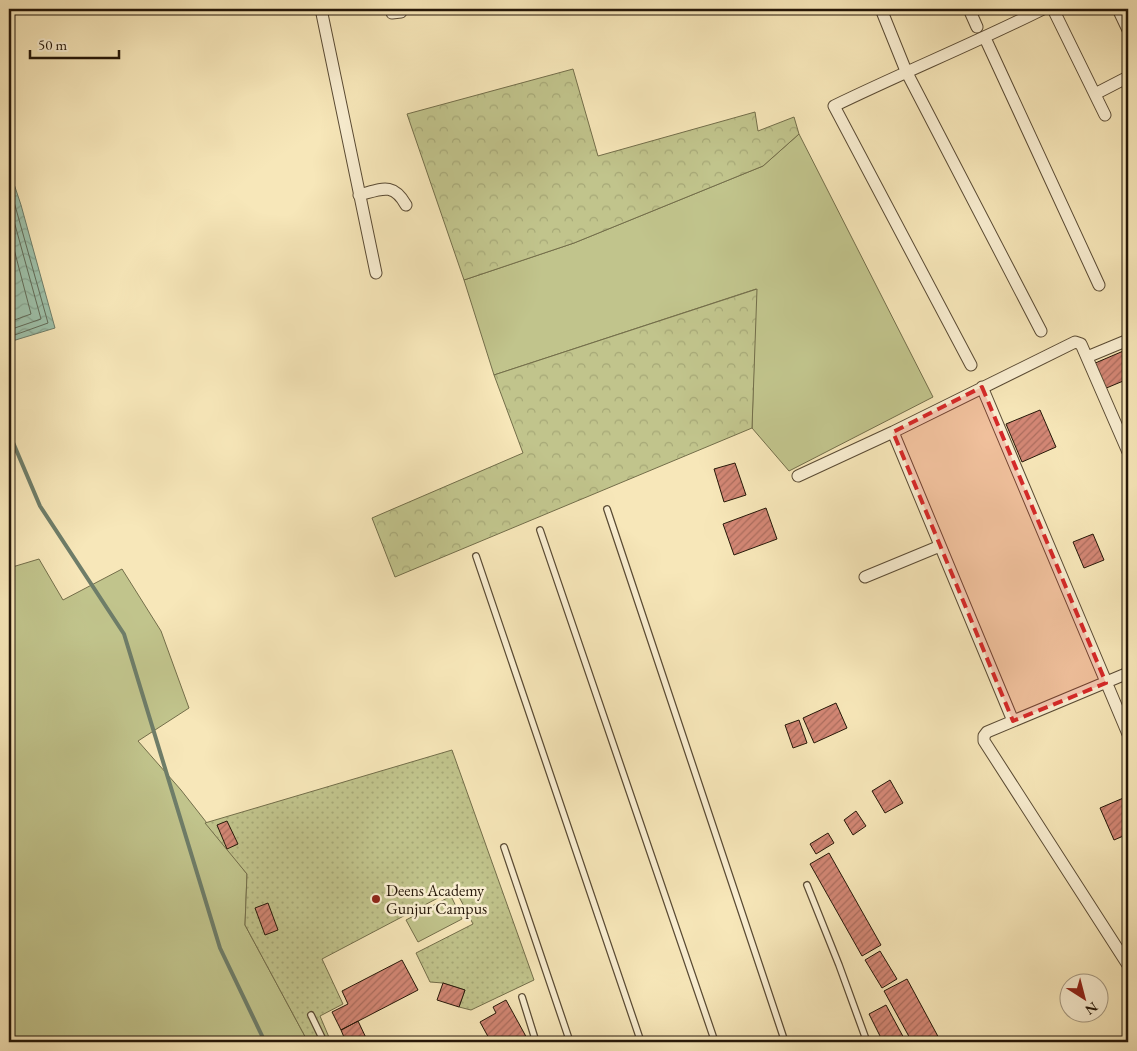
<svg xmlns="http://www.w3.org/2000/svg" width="1137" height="1051" font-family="'EB Garamond',serif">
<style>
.grass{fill:#c1c48c;stroke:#736e4a}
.forest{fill:url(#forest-crowns);stroke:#736e4a}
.park{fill:url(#park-dots);stroke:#736e4a}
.water{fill:url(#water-waves);stroke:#6e7d69}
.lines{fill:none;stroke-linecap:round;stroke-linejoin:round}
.shore{stroke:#626c59;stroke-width:1}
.stream{stroke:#6e7d69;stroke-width:4}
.building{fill:url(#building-hatch);stroke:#251708}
.service-casing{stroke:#5a4b34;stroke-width:8}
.minor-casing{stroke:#5a4b34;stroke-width:13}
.service{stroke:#faefd2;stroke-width:5.5}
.minor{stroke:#faefd2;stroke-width:11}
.marked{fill:#d62828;fill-opacity:0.2;stroke:#d62828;stroke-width:4;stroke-dasharray:10 6;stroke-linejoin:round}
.poi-dot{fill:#8f2418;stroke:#faefd2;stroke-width:2}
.labels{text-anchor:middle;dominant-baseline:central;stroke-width:5;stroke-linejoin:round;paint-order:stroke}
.poi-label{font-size:16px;fill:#251708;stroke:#faefd2;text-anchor:start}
</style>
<defs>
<pattern id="forest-crowns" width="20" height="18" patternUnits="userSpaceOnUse" patternTransform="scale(1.25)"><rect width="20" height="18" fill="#c1c48c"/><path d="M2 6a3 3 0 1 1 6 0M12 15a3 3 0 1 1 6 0" fill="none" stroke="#a6a877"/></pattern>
<pattern id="park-dots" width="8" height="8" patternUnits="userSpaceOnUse" patternTransform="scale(1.25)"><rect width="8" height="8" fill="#c1c48c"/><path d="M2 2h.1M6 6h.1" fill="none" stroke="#a6a877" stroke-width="1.8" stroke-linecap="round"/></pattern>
<pattern id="water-waves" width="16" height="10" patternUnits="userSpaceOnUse" patternTransform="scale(1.25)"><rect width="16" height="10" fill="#9ec1aa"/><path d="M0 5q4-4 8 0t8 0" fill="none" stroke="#88a591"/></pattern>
<pattern id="building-hatch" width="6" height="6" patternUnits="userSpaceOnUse" patternTransform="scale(1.25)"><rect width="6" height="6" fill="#d38775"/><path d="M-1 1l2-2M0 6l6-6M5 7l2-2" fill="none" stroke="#ab6d5e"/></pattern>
</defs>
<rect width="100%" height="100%" fill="#f7e7b9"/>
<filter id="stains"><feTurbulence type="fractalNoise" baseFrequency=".004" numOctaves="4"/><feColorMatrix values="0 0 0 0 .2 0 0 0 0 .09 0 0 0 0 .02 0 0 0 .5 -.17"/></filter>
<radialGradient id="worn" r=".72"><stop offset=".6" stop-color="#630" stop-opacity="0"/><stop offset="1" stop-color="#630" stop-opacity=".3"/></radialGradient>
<path class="grass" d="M799 134 933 397 789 471 752 428 756 289 494 375 464 280 574 243 763 166Z
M39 559 63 600 122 569 161 631 189 708 138 741 181 790 247 874 245 925 308 1042H9V568Z
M451 896 462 919 418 942 406 920Z"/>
<path class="forest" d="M573 69 598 156 755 112 758 131 794 117 799 134 763 166 574 243 464 280 407 114Z
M757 289 752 428 395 577 372 518 523 453 494 375Z"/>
<path class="park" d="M452 750 534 980 471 1010 459 1007 465 990 443 983 430 982 416 953 473 924 455 889 322 959 343 1004 320 1016 331 1042H308L245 925 247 874 205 823Z"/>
<path class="water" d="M9 169 21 205 55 328 9 342Z"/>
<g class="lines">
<path class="shore" d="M9 184 48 323 9 337
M9 203 41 319 9 330
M9 230 31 314 9 322"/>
<path class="stream" d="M9 433 40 506 124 634 220 948 265 1042"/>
</g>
<path class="building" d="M1128 349V379L1104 389 1093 364Z
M1040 410 1056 447 1022 462 1006 424Z
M735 463 746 495 724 502 714 469Z
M766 508 777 539 734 555 723 524Z
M1093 534 1104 560 1084 568 1073 542Z
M836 703 847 728 814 743 803 718Z
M799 720 807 743 793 748 785 725Z
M890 780 903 803 885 813 872 791Z
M1128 796V834L1114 840 1100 808Z
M856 811 866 826 853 835 844 820Z
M227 821 238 844 227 849 217 825Z
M828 833 834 843 816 854 810 844Z
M829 853 881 945 862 956 810 864Z
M268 903 278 930 265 935 255 908Z
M880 951 897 979 882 988 865 960Z
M402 960 418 990 341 1030 332 1012 348 1004 342 991Z
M907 979 941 1042H912L884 991Z
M443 983 465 990 459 1007 437 1000Z
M506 1000 529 1042H491L480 1022 496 1013 493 1007Z
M886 1005 906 1042H883L869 1014Z
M358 1021 368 1042H346L341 1030Z"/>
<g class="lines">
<g class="service-casing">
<path id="service" d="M607 509 785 1042
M540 530 715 1042
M476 556 641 1042
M504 847 570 1042
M807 885 839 965 867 1042
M522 997 536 1042
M311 1015 324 1042"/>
</g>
<g class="minor-casing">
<path id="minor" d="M321 9 376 273
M391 9 392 13 401 12
M881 9 906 71 1041 331
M969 9 977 27
M1053 9 1105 115
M1118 9 1128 30
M985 38 1099 285
M1095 94 1128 77
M359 195C382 189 393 182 406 205
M1087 357 1128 340
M971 365 834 106C904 72 975 43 1043 9
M982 387 1128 734
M893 432 1013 721
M798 476 893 432 1075 342 1081 344 1128 452
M865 577 940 546
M1128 673 987 732 984 736V741L1128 965"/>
</g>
<use href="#service" class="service"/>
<use href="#minor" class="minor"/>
</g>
<path class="marked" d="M982 387 1106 683 1013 721 893 432Z"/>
<circle class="poi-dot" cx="376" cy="899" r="5"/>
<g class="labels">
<g class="poi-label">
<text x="386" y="890">Deens Academy<tspan x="386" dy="18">Gunjur Campus</tspan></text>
</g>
</g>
<rect width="1137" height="1051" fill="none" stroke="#f7e7b9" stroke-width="30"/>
<rect x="10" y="10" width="1117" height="1031" fill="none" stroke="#251708" stroke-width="2.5"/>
<rect x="15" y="15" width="1107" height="1021" fill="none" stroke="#251708"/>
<g transform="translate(1084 998) rotate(144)"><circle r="24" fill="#faefd2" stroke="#a59981"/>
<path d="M0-4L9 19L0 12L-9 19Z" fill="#8f2418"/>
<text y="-8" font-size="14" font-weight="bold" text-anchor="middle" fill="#251708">N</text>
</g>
<path d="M30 50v8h89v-8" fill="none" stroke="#251708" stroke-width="2.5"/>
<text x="38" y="50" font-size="15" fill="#251708" stroke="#faefd2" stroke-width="4" paint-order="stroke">50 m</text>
<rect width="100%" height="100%" filter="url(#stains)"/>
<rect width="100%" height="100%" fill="url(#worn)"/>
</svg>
